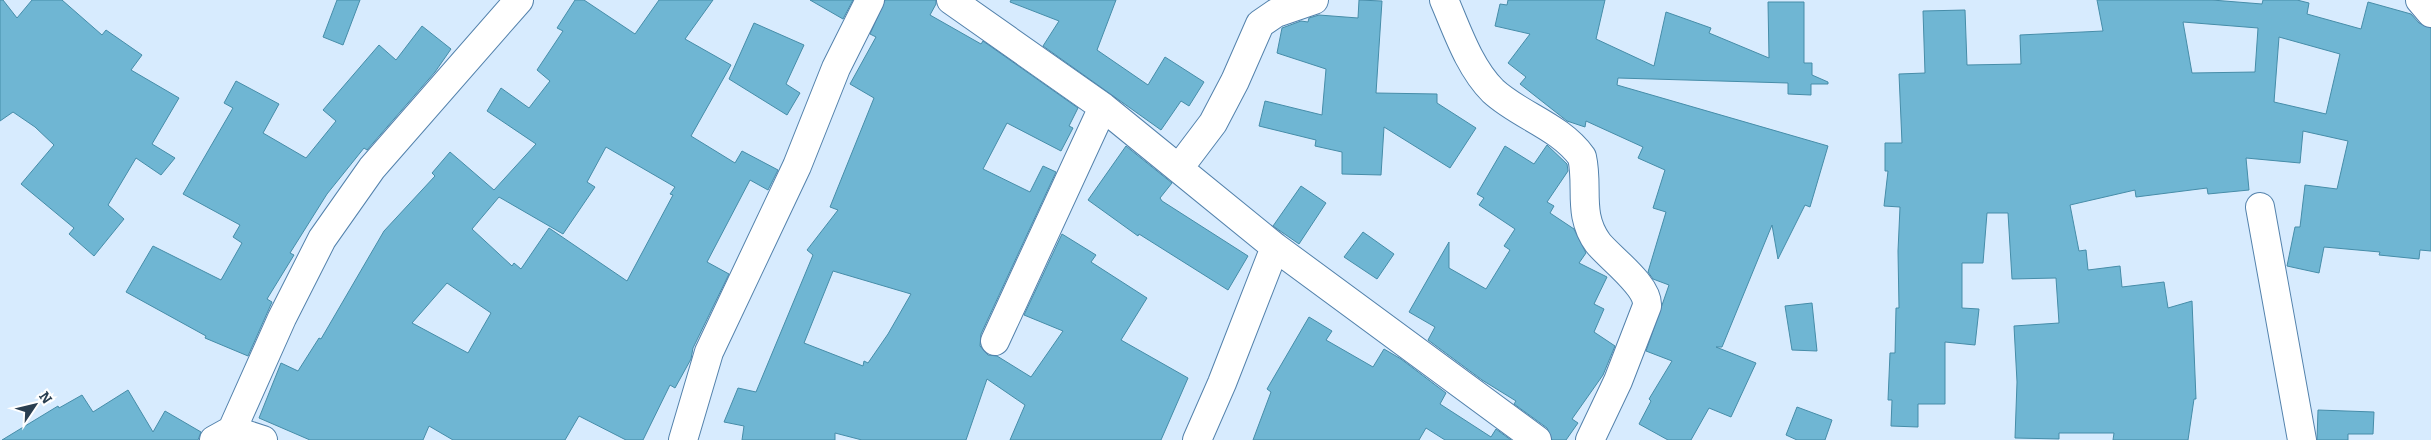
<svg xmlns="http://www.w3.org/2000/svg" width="2431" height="440" font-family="Bitter,serif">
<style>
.building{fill:#6fb6d3;stroke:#468da9;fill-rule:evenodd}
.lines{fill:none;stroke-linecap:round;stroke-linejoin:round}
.minor-casing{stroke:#5382ac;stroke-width:30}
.minor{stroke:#fff;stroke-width:28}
</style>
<rect width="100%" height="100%" fill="#d7ebfe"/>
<path class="building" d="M0 0H3L17 18 32 0H62L102 35 106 30 142 55 131 70 179 98 152 144 175 158 161 175 136 158 108 205 124 219 94 256 69 234 74 228 21 184 54 145 35 127 13 112 0 121Z
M337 0H360L343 45 323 37Z
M575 0H584L635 34 659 0H713L685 39 731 65 691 136 735 163 742 151 778 170 768 190 750 180 707 262 729 274 693 348 691 359 675 388 670 385 643 440H626L579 416 565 440H453L429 426 423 440H310L259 418 281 363 298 371 319 338 321 339 384 231 435 176 432 173 450 152 494 190 536 144 487 111 501 88 529 108 550 81 537 70 563 31 557 28ZM606 147 675 187 670 194 673 195 627 281 549 228 521 269 514 263 512 266 472 229 499 197 563 234 595 187 587 182ZM447 283 491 313 468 353 412 323Z
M810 0H853L843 19Z
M885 0H936V4L930 15 981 44 983 41 1078 108 1069 126 1073 128 1061 151 1007 123 983 169 1030 192 1043 166 1056 172 981 334 980 346 988 355 997 356 1031 377 1063 331 1024 315 1062 234 1096 255 1091 262 1147 298 1121 340 1188 378 1161 440H1010L1025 405 987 379 966 440H862L835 433V440H742L744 426 724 422 738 388 756 392 813 255 807 250 838 210 830 207 874 98 850 84 876 37 870 34ZM833 271 911 294 888 334 868 363 864 361 863 366 804 343Z
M1011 0H1116L1097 50 1148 85 1165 57 1204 82 1189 106 1181 101 1161 130 1043 46 1059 21 1010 2Z
M1359 0 1382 1 1376 93 1437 94V103L1476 128 1450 168 1384 127 1381 175 1342 174V152L1315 146 1316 140 1259 126 1265 101 1322 115 1326 69 1277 53 1282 28 1301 21 1308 22 1309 18 1319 15 1358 18Z
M1508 0H1605L1596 39 1654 66 1666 12 1711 28 1709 33 1769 58 1768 2H1804V63H1812V75L1828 82V84H1811V95L1788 94V83L1618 78 1617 85 1828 146 1810 207 1805 205 1778 259 1772 225 1722 347H1716L1756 363 1731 417 1709 408 1691 440H1668L1639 424 1651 401 1649 399 1672 361 1646 351 1669 285 1653 279 1648 272 1666 212 1653 208 1665 170 1638 158 1643 147 1586 121 1585 127 1567 121 1520 84 1526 77 1508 63 1530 34 1495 26 1500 4 1507 5Z
M2097 0H2212L2262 4 2263 0H2297L2309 3 2307 14 2361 29 2368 2 2411 14 2419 23 2431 28V251L2420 250 2419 259 2379 255 2380 252 2324 247 2319 273 2287 266 2295 227H2300L2305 185 2337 189 2348 141 2303 131 2300 163 2246 158 2249 190 2208 194 2207 188 2136 197 2135 190 2070 205 2079 251 2086 250 2088 270 2120 266 2122 287 2164 282 2168 308 2192 301 2196 399H2194L2188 440H2113L2114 433H2059V439L2015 438 2017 382 2014 326 2059 323 2056 278 2012 279 2008 213H1987L1983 263H1962V308L1979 309 1975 345 1945 342V404H1918V427L1891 426 1892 400H1888L1890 353H1895L1896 308H1899L1898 251 1900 207 1884 206 1888 171H1885V143H1902L1899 74 1925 73 1923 11 1965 10 1967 65 2021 64 2020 35 2103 31ZM2183 22 2258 28 2255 72 2192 73ZM2279 37 2340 54 2326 114 2274 102Z
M754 23 804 45 786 84 800 93 787 115 729 79Z
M422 26 451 49 435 72 367 150 364 148 327 194 290 253 294 255 267 299 272 302 248 356 205 338 206 336 126 292 153 246 221 280 242 243 233 237 240 225 183 194 233 108 224 103 236 81 279 104 263 133 306 158 336 121 323 110 379 45 396 60Z
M1547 145 1567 164 1568 171 1547 202 1554 206 1550 213 1574 229 1586 253 1579 263 1607 277 1594 304 1604 309 1594 332 1615 346 1603 375 1572 419 1578 423 1566 440H1552L1547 428 1514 404 1516 401 1482 380 1428 340 1435 327 1409 312 1449 242V268L1486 289 1510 250 1504 246 1515 229 1479 205 1484 198 1477 194 1505 146 1534 164Z
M1126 146 1172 183 1160 198 1162 201 1248 256 1228 290 1139 234 1138 236 1088 200Z
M1301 186 1326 203 1299 244 1273 226Z
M1363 232 1394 254 1377 279 1344 257Z
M1812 303 1817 351 1792 350 1785 306Z
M1309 317 1332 331 1326 340 1373 367 1384 349 1401 359 1446 393 1440 404 1491 437 1496 429 1511 440H1445L1426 428 1419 440H1253L1271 392 1267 389Z
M128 390 153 432 165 411 201 432 198 440H2L58 406 59 408 82 395 93 412Z
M1797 407 1832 420 1825 440H1797L1786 435Z
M2318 410 2374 412 2373 434H2348V440H2317Z"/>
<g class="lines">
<g class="minor-casing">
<path id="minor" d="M951 0 1103 107 1275 247 1537 440
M1444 0C1457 30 1469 67 1493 91 1520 116 1560 126 1582 157 1589 188 1577 214 1598 243 1610 258 1649 286 1647 306L1618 381 1590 440
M2420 0 2431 13
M1179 168 1213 123 1235 81 1260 24 1276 13 1314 0
M2260 207 2302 440
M995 341 1103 107
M232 430 282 318 322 239 372 168 519 0
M214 440 232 430 263 440
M683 440 709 352 797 166 836 68 870 0
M1197 440 1222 383 1275 247"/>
</g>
<use href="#minor" class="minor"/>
</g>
<g transform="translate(35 405) rotate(55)" stroke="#ffffff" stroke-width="4" paint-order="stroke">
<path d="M0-4L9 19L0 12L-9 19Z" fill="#293e50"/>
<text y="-8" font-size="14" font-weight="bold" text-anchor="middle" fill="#293e50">N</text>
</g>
</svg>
